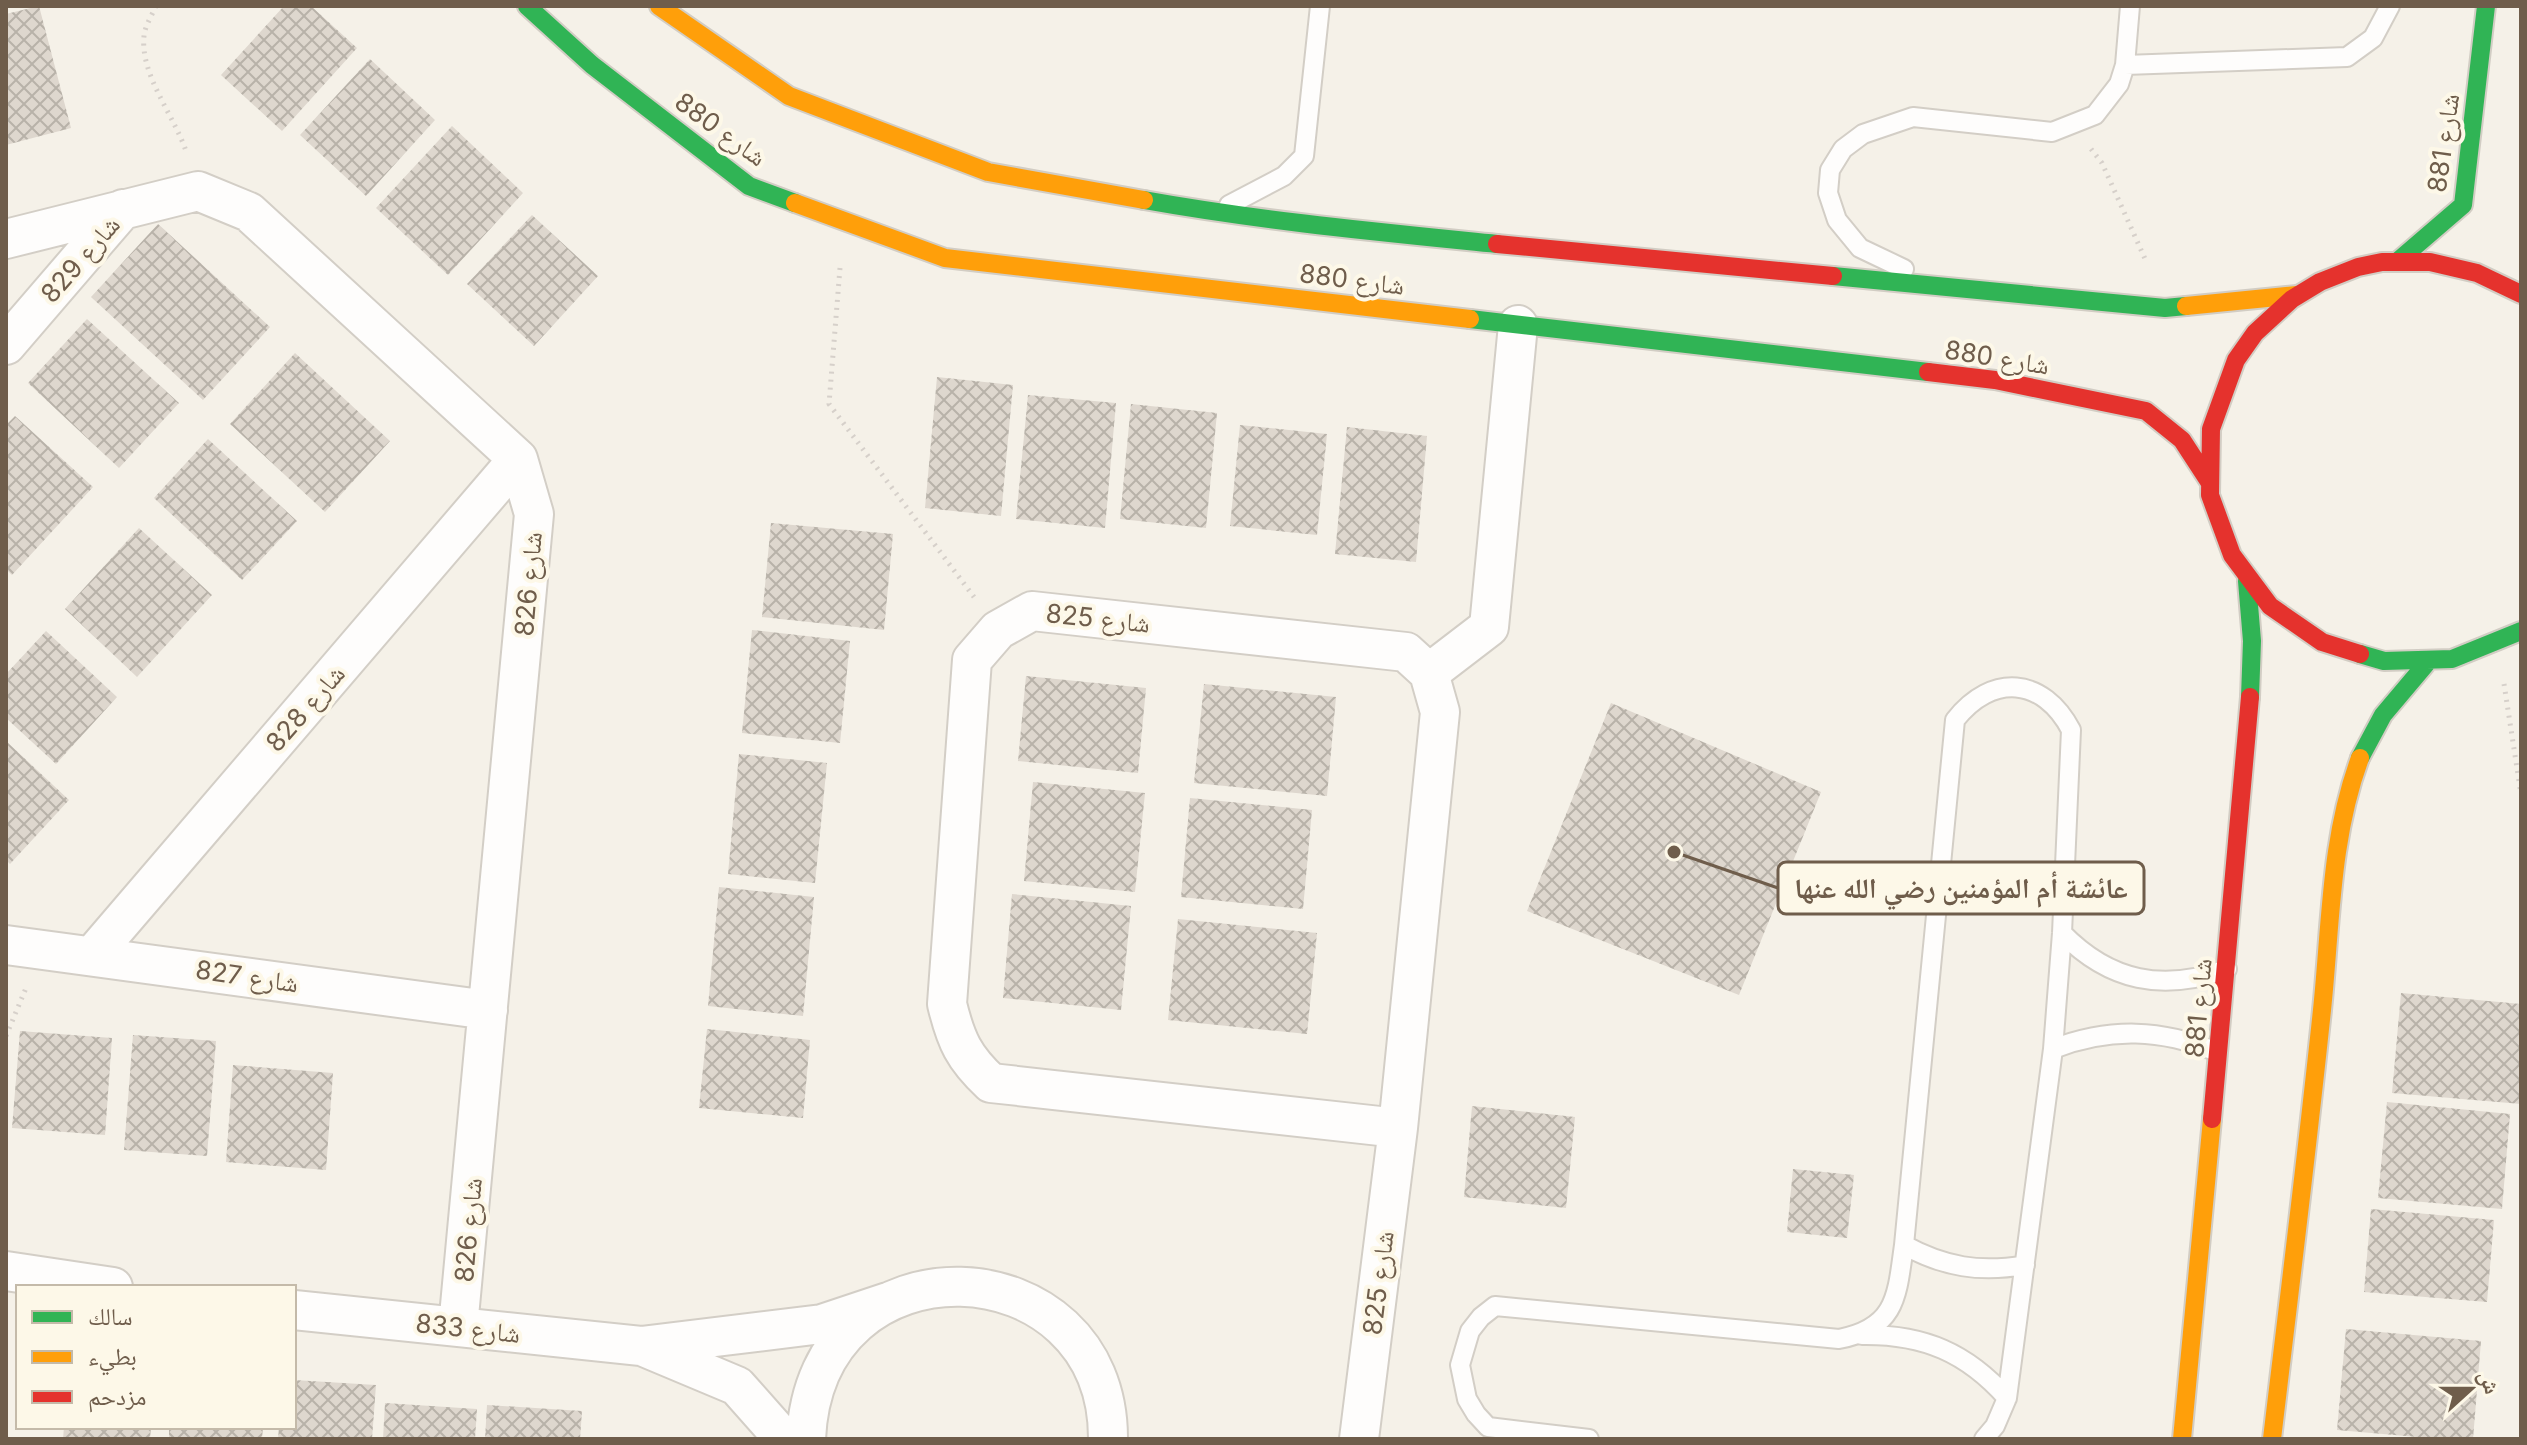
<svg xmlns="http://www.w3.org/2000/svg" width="2527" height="1445" font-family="Inter,'Noto Naskh Arabic',sans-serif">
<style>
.building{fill:url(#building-cross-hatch)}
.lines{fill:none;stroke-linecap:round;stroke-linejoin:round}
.lane-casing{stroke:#d3cec6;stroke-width:22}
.street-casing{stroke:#d3cec6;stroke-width:42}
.fast-casing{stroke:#d2cdc4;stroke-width:22}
.slow-casing{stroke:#d2cdc4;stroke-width:22}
.jam-casing{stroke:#d2cdc4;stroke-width:22}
.path{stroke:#d6d0ca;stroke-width:5;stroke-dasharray:2 6;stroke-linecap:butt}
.lane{stroke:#fefdfc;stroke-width:18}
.street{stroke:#fefdfc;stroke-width:38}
.fast{stroke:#30b455;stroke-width:18}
.slow{stroke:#ff9f0a;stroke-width:18}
.jam{stroke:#e5322d;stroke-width:18}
.labels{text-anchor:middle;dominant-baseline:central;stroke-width:8;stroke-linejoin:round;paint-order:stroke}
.street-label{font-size:26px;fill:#6f5d4b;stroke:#fdf8e8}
.leader{fill:none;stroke:#6f5d4b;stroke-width:3}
.callout-dot{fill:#6f5d4b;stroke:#fdf8e8;stroke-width:3}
.callout{fill:#fdf8e8;stroke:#6f5d4b;stroke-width:3}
.callout-label{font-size:28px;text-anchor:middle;font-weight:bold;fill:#6f5d4b}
</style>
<defs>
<pattern id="building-cross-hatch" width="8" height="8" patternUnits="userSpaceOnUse" patternTransform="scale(2)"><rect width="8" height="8" fill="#ded7ce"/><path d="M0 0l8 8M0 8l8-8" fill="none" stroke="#b8b2a9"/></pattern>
</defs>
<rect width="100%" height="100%" fill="#f5f1e8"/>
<path class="building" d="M39 6 71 128 6 145V14Z
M284 6H311L357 48 282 131 221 75Z
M370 59 435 120 366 196 300 135Z
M452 126 523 193 448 275 376 208Z
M532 215 598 276 534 346 467 284Z
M158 224 270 327 203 400 91 297Z
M87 319 179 403 119 468 28 383Z
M295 353 390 441 325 512 230 424Z
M937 377 1013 385 1001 516 925 508Z
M1028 395 1116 403 1105 528 1016 519Z
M1131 404 1217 413 1206 528 1120 519Z
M15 416 93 487 12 575 6 569V425Z
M1240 425 1327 434 1317 535 1230 526Z
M1347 427 1427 436 1416 562 1335 554Z
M208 439 297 521 242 580 154 498Z
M771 523 893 534 884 630 762 617Z
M139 528 212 595 137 677 65 609Z
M752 630 850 641 840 743 742 733Z
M46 631 117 697 56 764 6 718V674Z
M1026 676 1146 688 1138 773 1018 761Z
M1204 684 1336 697 1327 796 1194 783Z
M1611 703 1821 792 1739 995 1527 911Z
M6 741 69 800 10 864 6 860Z
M739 754 827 763 815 883 728 874Z
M1033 782 1145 793 1135 892 1024 881Z
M1190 798 1312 810 1303 909 1181 897Z
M719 887 814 897 803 1016 708 1006Z
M1012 894 1131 906 1121 1010 1003 998Z
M1178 919 1317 933 1307 1034 1168 1020Z
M2401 993 2521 1004V1104L2392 1093Z
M707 1029 810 1040 803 1118 699 1108Z
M20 1031 112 1038 105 1135 12 1128Z
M133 1035 216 1041 207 1156 124 1150Z
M233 1065 333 1073 326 1170 226 1162Z
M2387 1102 2510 1114 2502 1209 2378 1198Z
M1472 1106 1575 1117 1566 1208 1464 1197Z
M1793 1169 1854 1175 1847 1238 1787 1232Z
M2371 1209 2494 1220 2487 1302 2364 1292Z
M2346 1329 2481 1341 2473 1439H2440L2337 1430Z
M294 1380 376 1385 372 1439H278L279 1427H294Z
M385 1403 477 1409 475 1439H383Z
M487 1405 582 1411 580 1439H485Z
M64 1427H151L150 1439H63Z
M169 1427H263L262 1439H169Z"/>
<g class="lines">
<g class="lane-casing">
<path id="lane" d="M2125 65 2347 57 2373 38 2390 6
M1229 205 1284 176 1304 156 1320 6
M1904 269 1860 248 1837 220 1828 193 1830 170 1843 149 1863 134 1913 117 2052 132 2095 115 2119 84 2125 65 2130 6
M2062 933C2110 982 2163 992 2227 969
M2053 1049C2110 1027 2162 1029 2217 1052
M1904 1245C1944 1267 1980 1273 2025 1265
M1862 1335C1924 1334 1967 1353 2007 1398
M1589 1439 1488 1427 1476 1414 1467 1399 1460 1365 1470 1331 1481 1317 1495 1306 1839 1339C1897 1328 1897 1295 1904 1245L1955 720C1992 673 2043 677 2071 730L2062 933 2053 1049 2007 1398 1995 1426 1984 1439"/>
</g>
<g class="street-casing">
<path id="street" d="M6 239 198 191 249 212 518 459 534 514 458 1327
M6 345 123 209
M1429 673 1489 627 1518 325
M6 945 488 1010
M92 956 518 459
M6 1271 113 1287
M294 1310 641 1346 822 1324 888 1302
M644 1347 737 1386 784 1439
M806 1439C815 1229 1109 1243 1108 1439
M1359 1439 1398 1128 1440 712 1429 673 1406 652 1032 611 998 630 972 660 947 1004C956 1041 964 1058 991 1083L1398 1128"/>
</g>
<g class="fast-casing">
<path id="fast" d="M527 6 592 65 749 186 795 203
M1144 200C1261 221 1379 232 1497 244
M2399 260 2463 205 2486 6
M1833 276 2165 308 2186 306
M1470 319 1928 372
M2247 581 2252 641 2250 697
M2360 654 2384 661 2452 659 2521 631
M2360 758 2383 715 2426 664"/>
</g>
<g class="slow-casing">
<path id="slow" d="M659 6 789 96 988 172 1144 200
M795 203 945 258 1470 319
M2186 306 2297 295
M2182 1439 2212 1119
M2272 1439C2289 1296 2307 1153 2322 1010 2331 924 2330 839 2360 758"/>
</g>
<g class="jam-casing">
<path id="jam" d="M1497 244 1833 276
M1928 372 1995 380 2146 411 2182 440 2210 483
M2360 654 2322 642 2270 606 2232 555 2210 495 2211 429 2236 360 2255 333 2292 299 2320 282 2358 267 2382 262H2430L2477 273 2521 294
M2212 1119 2250 697"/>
</g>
<path class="path" d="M156 6C152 15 145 26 144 36 140 76 175 116 187 154
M2091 149 2102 163 2146 261
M840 268 829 404 974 597
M2504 684 2521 794
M6 1036 26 988
M6 1438 7 1439"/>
<use href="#lane" class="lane"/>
<use href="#street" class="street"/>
<use href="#fast" class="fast"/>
<use href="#slow" class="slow"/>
<use href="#jam" class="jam"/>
</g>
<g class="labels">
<g class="street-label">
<text transform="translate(721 129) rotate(36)">شارع 880</text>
<text transform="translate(2443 143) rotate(-82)">شارع 881</text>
<text transform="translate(80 259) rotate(-49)">شارع 829</text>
<text transform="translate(1352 279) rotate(7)">شارع 880</text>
<text transform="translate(1997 357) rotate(9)">شارع 880</text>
<text transform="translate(528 584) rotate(-85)">شارع 826</text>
<text transform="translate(1098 618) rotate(6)">شارع 825</text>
<text transform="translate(305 708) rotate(-49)">شارع 828</text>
<text transform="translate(247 976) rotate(8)">شارع 827</text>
<text transform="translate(2198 1008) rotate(-85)">شارع 881</text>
<text transform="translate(468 1230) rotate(-85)">شارع 826</text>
<text transform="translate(1378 1283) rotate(-83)">شارع 825</text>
<text transform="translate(468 1328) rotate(6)">شارع 833</text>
</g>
</g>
<path class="leader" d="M1674 852L1778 888"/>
<circle class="callout-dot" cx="1674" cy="852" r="8"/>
<rect class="callout" x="1778" y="862" width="366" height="52" rx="8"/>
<g class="callout-label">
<text x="1961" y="898">عائشة أم المؤمنين رضي الله عنها</text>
</g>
<rect width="2527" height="1445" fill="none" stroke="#6f5d4b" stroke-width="16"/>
<rect x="16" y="1285" width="280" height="144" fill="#fdf8e8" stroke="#c4baa9" stroke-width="2"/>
<rect x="32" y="1311" width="40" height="12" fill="#30b455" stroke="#c4baa9" stroke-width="2"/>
<text x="88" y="1325" font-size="24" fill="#6f5d4b">سالك</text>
<rect x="32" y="1351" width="40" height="12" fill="#ff9f0a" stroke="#c4baa9" stroke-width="2"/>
<text x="88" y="1365" font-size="24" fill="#6f5d4b">بطيء</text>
<rect x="32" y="1391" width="40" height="12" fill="#e5322d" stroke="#c4baa9" stroke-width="2"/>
<text x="88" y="1405" font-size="24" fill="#6f5d4b">مزدحم</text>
<g transform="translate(2471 1389) rotate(69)" stroke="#fdf8e8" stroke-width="6" paint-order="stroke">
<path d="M0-6L14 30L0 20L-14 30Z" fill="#6f5d4b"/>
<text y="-12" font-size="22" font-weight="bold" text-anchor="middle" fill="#6f5d4b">ش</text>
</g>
</svg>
